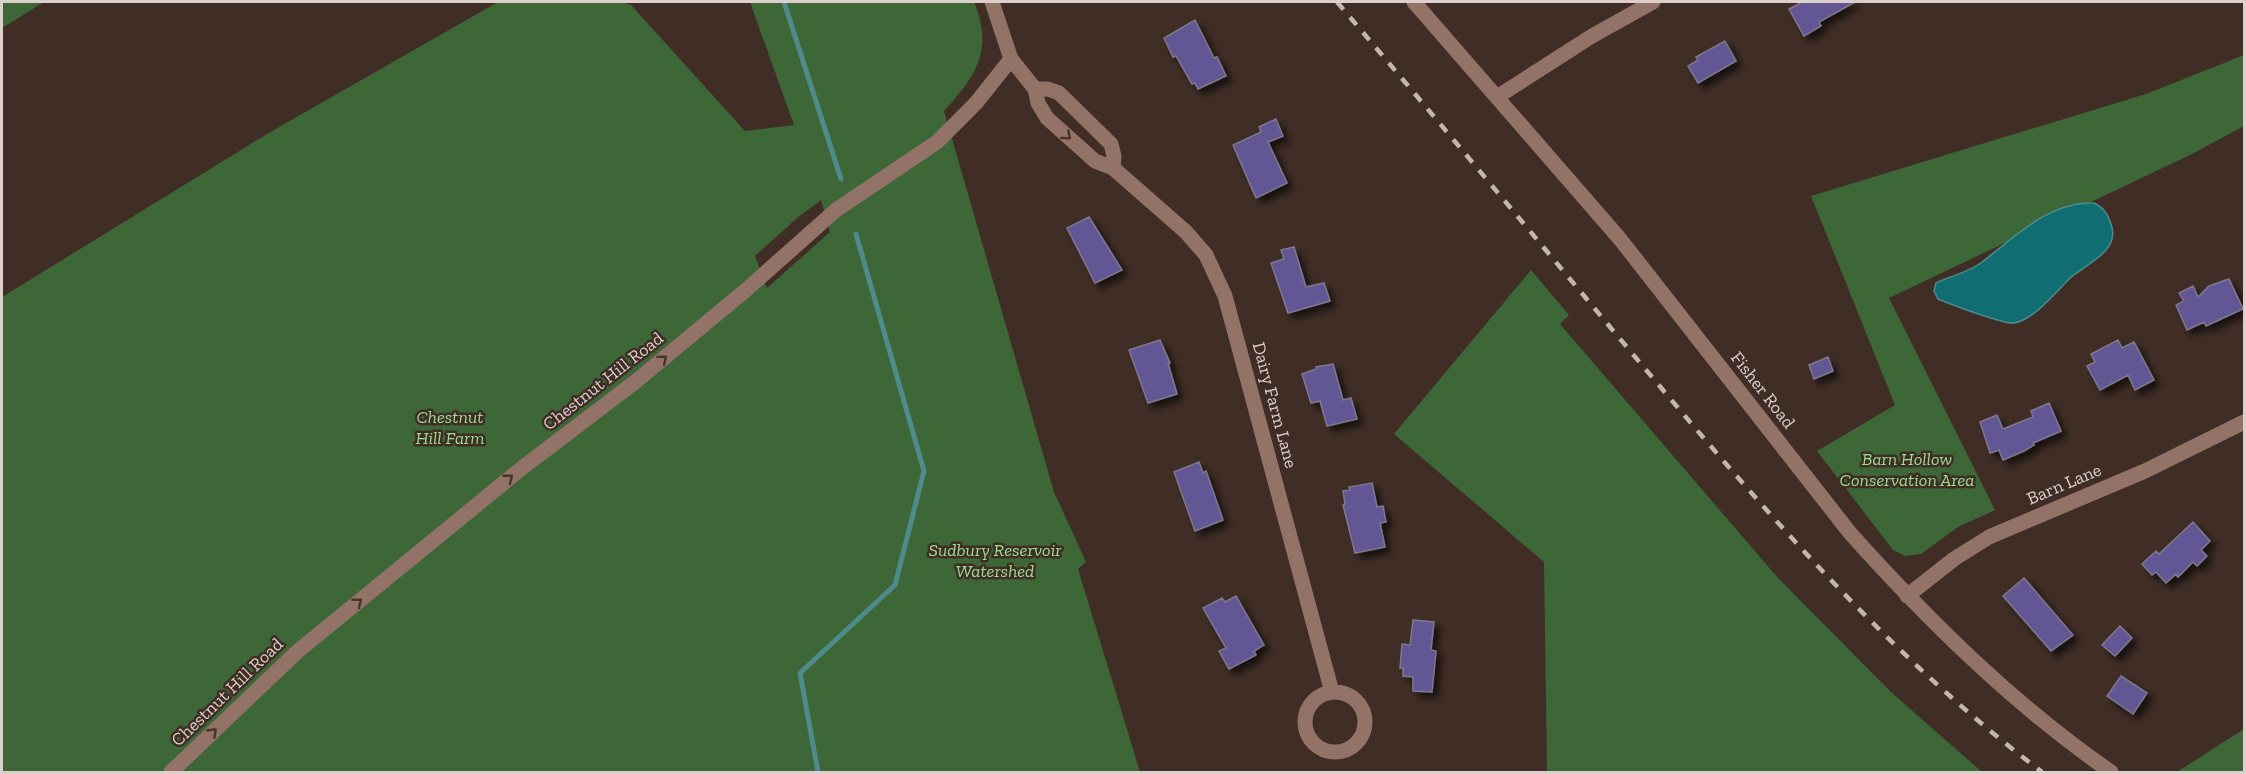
<svg xmlns="http://www.w3.org/2000/svg" width="2246" height="774" font-family="'Zilla Slab',serif">
<style>
.green{fill:#3e6737;fill-rule:evenodd}
.water{fill:#106e72;stroke:#4e8b8d;stroke-width:1.5}
.lines{fill:none;stroke-linecap:round;stroke-linejoin:round}
.stream{stroke:#4e8b8d;stroke-width:5}
.building{fill:#645695;stroke:#7c798d;stroke-width:1.5;filter:url(#shadow)}
.minor{stroke:#937367;stroke-width:15}
.rail{stroke:#c3b5b0;stroke-width:4.5;stroke-dasharray:10 10;stroke-linecap:butt}
.oneway{stroke:#47342c}
.labels{text-anchor:middle;dominant-baseline:central;stroke-width:5;stroke-linejoin:round;paint-order:stroke}
.street-label{font-size:18px;fill:#ddd0cc;stroke:#3f2d26}
.park-label{font-size:18px;font-style:italic;fill:#99df8e;stroke:#3f2d26}
</style>
<defs>
<filter id="shadow"><feDropShadow dx="5.5" dy="5.5" stdDeviation="3" flood-color="#0009"/></filter>
</defs>
<rect width="100%" height="100%" fill="#3f2d26"/>
<path class="green" d="M2 2H44L2 28Z
M498 2H622L631 5 745 131 794 125 750 2H974C994 50 976 76 944 111L1054 492 1086 562 1078 569 1140 772H2V297L272 131ZM821 200 830 232 767 288 755 256 797 218Z
M2244 55V126L2192 154 1889 298 1995 510 1958 527 1921 554 1905 556 1893 550 1817 451 1895 405 1811 196 2146 94Z
M1531 270 1569 315 1560 324 1778 578 1891 692 1982 772H1547L1544 562 1394 434Z
M2244 729V772H2177L2236 734Z"/>
<path class="water" d="M2094 203C2104 208 2107 213 2111 224 2121 251 2087 263 2070 278 2056 292 2033 321 2013 323 2003 324 1950 304 1938 299L1934 291 1936 283C1952 275 1968 273 1982 262 2015 237 2049 201 2094 203Z"/>
<g class="lines">
<path class="stream" d="M784 2 841 179
M818 772 800 673 895 585 924 471 856 234"/>
</g>
<path class="building" d="M1802 2H1855L1819 22 1821 26 1804 36 1789 9Z
M1195 20 1214 58 1217 57 1226 76 1198 89 1195 83 1192 84 1176 56 1173 57 1164 38Z
M1725 41 1736 61 1698 83 1688 66 1698 60 1696 57Z
M1276 119 1283 136 1268 142 1287 183 1256 198 1233 145 1261 132 1259 127Z
M1089 217 1122 270 1095 283 1067 228Z
M1294 247 1306 287 1324 283 1330 301 1288 313 1271 263 1284 259 1281 250Z
M2229 279 2243 309 2206 326 2204 322 2187 330 2176 305 2184 301 2179 293 2193 286 2198 297 2209 286Z
M1160 340 1170 363H1168L1177 394 1148 403 1129 350Z
M2118 340 2122 348 2134 342 2154 380 2135 390 2128 375 2100 390 2087 366 2095 362 2091 354Z
M1828 357 1833 371 1814 379 1809 365Z
M1333 364 1343 400 1351 398 1357 419 1327 426 1320 401 1311 403 1302 374 1316 369V367Z
M2049 403 2061 431 2033 443 2034 445 2024 451 2003 460 1999 450 1990 453 1980 422 1997 415 2003 429 2033 417 2031 411Z
M1199 462 1203 473 1206 471 1223 520 1195 531 1174 472Z
M1372 483 1377 507 1383 506 1386 522 1380 523 1385 547 1355 553 1343 505 1345 504 1343 491 1350 490 1349 487Z
M2193 522 2210 541 2201 550 2207 556 2197 566 2193 562 2178 577 2176 574 2166 583 2156 572 2152 575 2142 564 2156 551 2159 554Z
M2024 578 2073 635 2051 651 2003 596Z
M1236 596 1264 645 1254 651 1256 655 1229 669 1219 651 1226 648 1203 608 1222 598 1225 602Z
M1413 620 1434 622 1431 650 1436 651 1432 692 1413 691V677L1403 676V668H1400L1402 644 1410 645Z
M2120 626 2132 638 2115 656 2102 645Z
M2121 676 2147 693 2133 714 2107 696Z"/>
<g class="lines">
<path class="minor" d="M992 2 1011 59 1035 89 1038 103 1047 118 1095 161 1113 168 1114 156 1111 144 1059 93 1048 89H1035
M1414 2 1620 239 1850 533C1929 621 2014 705 2111 772
M1497 97 1592 36 1653 2
M1113 168 1186 232 1206 255 1225 296 1332 692
M1907 596 1954 559 1989 537 2145 471 2244 422
M1305 722a30 30 0 1 1 60 0a30 30 0 1 1-60 0Z
M171 772 298 651 522 468 635 382 746 290 836 210 937 142 976 103 1011 59"/>
<path class="rail" d="M1337 2C1436 118 1533 235 1631 352 1756 501 1886 654 2042 772"/>
</g>
<defs><path id="oneway-chevron" d="M-2-3.5L2.5 0L-2 3.5" fill="none" stroke-width="1.6" stroke-linecap="round" stroke-linejoin="round" transform="scale(1.5)"/></defs>
<g class="oneway">
<use href="#oneway-chevron" transform="translate(1067 136) rotate(42)"/>
<use href="#oneway-chevron" transform="translate(663 359) rotate(-40)"/>
<use href="#oneway-chevron" transform="translate(509 478) rotate(-39)"/>
<use href="#oneway-chevron" transform="translate(358 602) rotate(-39)"/>
<use href="#oneway-chevron" transform="translate(213 732) rotate(-44)"/>
</g>
<g class="labels">
<g class="street-label">
<text transform="translate(603 381) rotate(-38)">Chestnut Hill Road</text>
<text transform="translate(1763 390) rotate(52)">Fisher Road</text>
<text transform="translate(1275 405) rotate(75)">Dairy Farm Lane</text>
<text transform="translate(2064 484) rotate(-23)">Barn Lane</text>
<text transform="translate(227 692) rotate(-44)">Chestnut Hill Road</text>
</g>
<g class="park-label">
<text x="450" y="417">Chestnut<tspan x="450" dy="21">Hill Farm</tspan></text>
<text x="1907" y="459">Barn Hollow<tspan x="1907" dy="21">Conservation Area</tspan></text>
<text x="995" y="550">Sudbury Reservoir<tspan x="995" dy="21">Watershed</tspan></text>
</g>
</g>
<rect width="2246" height="774" fill="none" stroke="#ddd0cc" stroke-width="6"/>
</svg>
